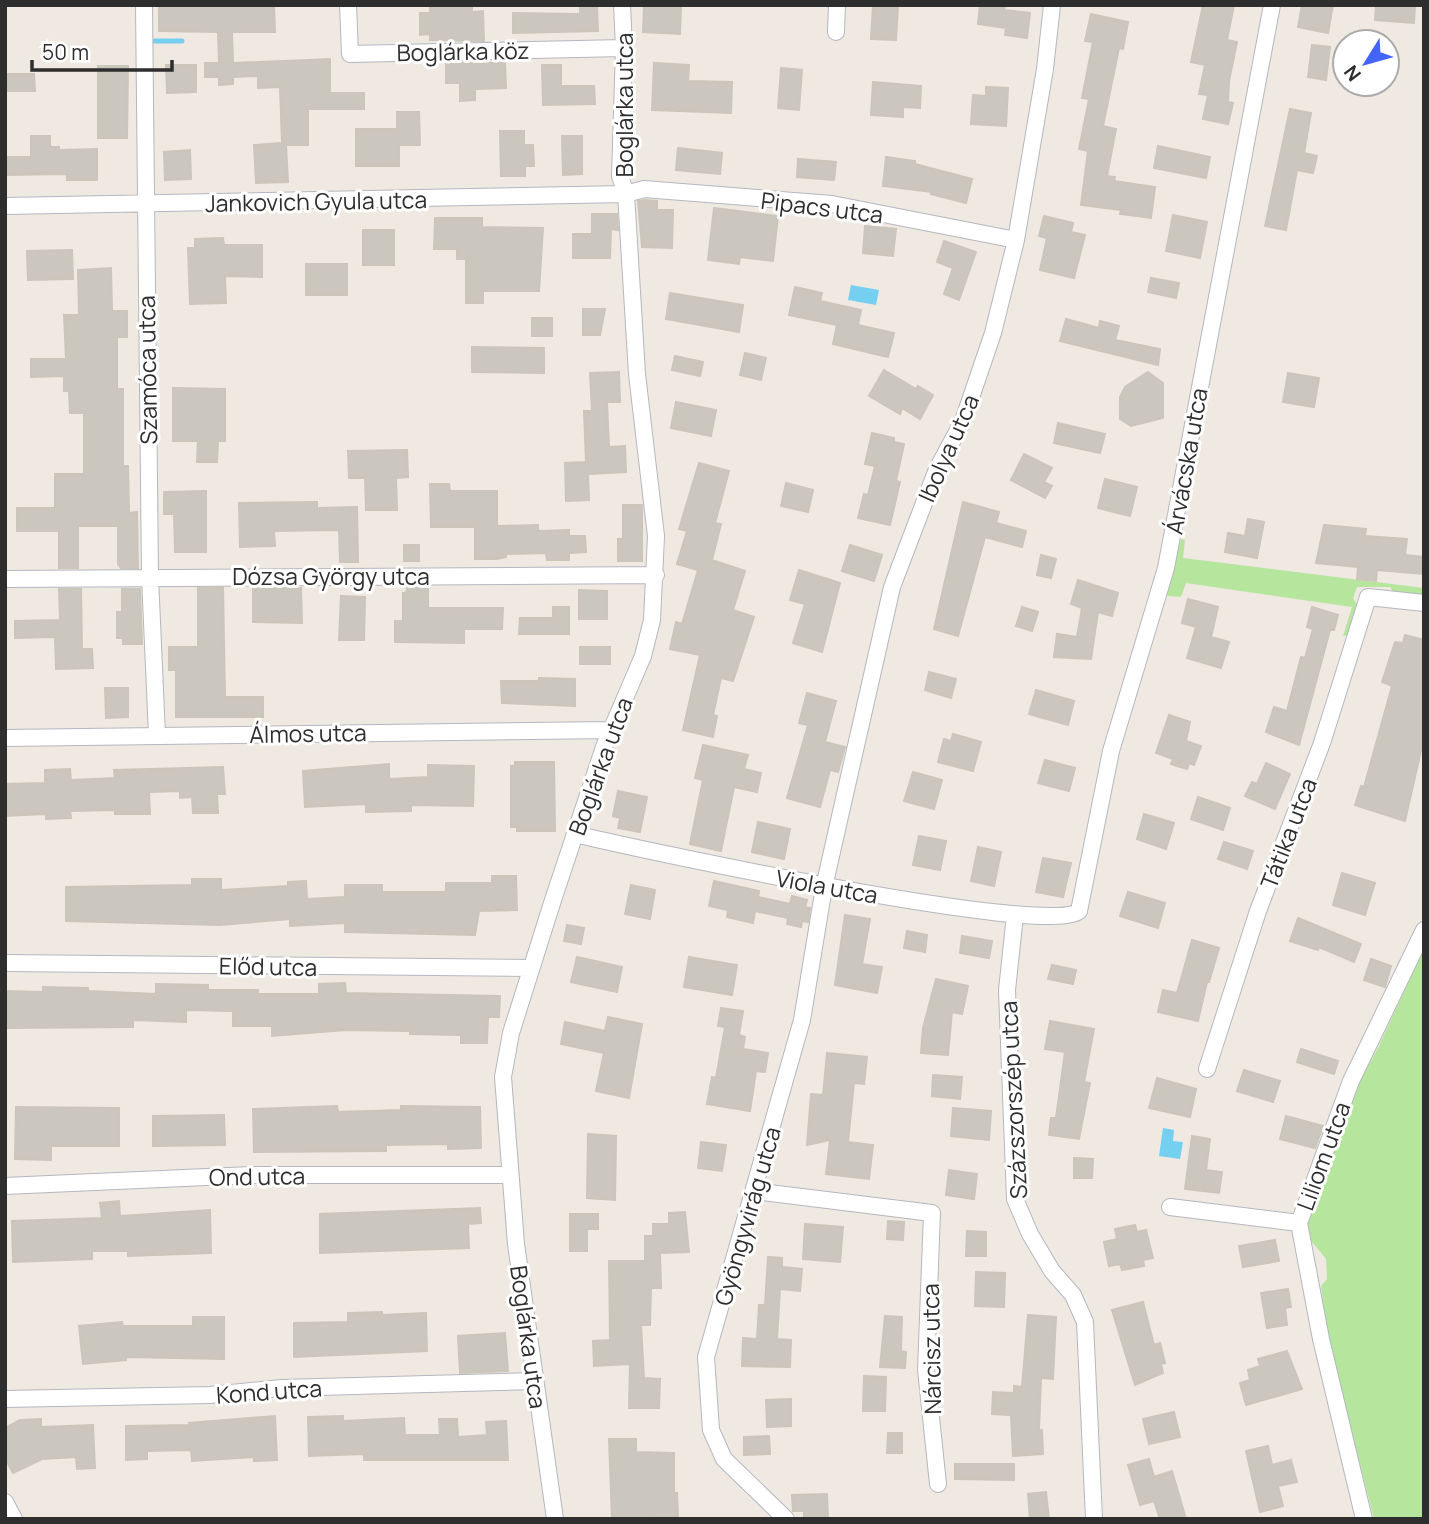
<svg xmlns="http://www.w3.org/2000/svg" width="1429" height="1524" font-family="Manrope,sans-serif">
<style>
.green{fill:#b6e59e}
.water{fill:#75cff0}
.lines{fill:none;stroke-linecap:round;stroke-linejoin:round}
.stream{stroke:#75cff0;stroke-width:5}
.building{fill:#cbc7bf;stroke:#cbc5ba;stroke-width:2}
.minor-casing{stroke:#b4b7c1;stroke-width:18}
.minor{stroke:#fff;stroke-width:16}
.labels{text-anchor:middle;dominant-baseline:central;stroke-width:6;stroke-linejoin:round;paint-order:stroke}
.street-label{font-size:23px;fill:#2e2e2e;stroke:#fff}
</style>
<rect width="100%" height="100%" fill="#efe9e1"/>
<path class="green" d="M1181 539 1185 540 1183 558 1424 588V596L1393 592 1390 587H1357L1353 598 1358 606 1347 635 1343 636 1352 607 1186 583 1181 597 1168 596 1166 593Z
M1424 948V1519H1374L1328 1338 1321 1286 1327 1279 1326 1259 1308 1237 1306 1223 1356 1088 1378 1048Z"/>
<path class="water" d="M851 285 879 290 876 305 848 300Z
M1163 1128 1174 1130 1173 1141 1183 1142 1180 1159 1159 1156Z"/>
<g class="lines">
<path class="stream" d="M155 41H182"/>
</g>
<path class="building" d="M159 5H274L275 32H232L233 63 330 59V93H364V109H308V145H286L288 182 256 183 254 145 282 143 280 87 258 88V76L233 77V84L219 85V77H205V63H219L218 32 159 31Z
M430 5H472V12L483 11 484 41 430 40V34L420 35V13H430Z
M580 5H597L598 31 513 33V13L580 14Z
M644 5H681L680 34 643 32Z
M873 5H898L896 40 871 39Z
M980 5H1005L1004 10 1030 13 1027 38 1005 35 1006 28 978 24Z
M1203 5H1234L1227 40 1237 42 1229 81 1228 102 1233 103 1228 124 1203 119 1208 95 1199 94 1205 65 1191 62Z
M1302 5H1333L1328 33 1298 27Z
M1376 5H1415L1414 23 1375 20Z
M1091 14 1128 22 1123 49 1119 48 1103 126 1116 129 1107 176 1115 177 1114 181 1155 187 1151 218 1120 214 1121 210 1081 205 1088 151 1079 149 1089 99 1082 98 1093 42 1085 41Z
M1312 45 1330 47 1326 80 1308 77Z
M446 62 505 63 506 88 475 89V100L460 101V83H446Z
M654 63 689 65 688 81 732 82 731 113 652 110Z
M166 65H196V92L167 93Z
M542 65H561V86H594L595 104 543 105Z
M98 66H128L127 138H98Z
M781 68 802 70 799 110 778 108Z
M5 74H34L35 91H5Z
M873 82 921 86 920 108 903 107V117L871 115Z
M986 87 1008 88 1006 126 971 124 973 95 986 96Z
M1290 109 1311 113 1304 153 1317 156 1313 173 1297 170 1286 230 1265 226Z
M397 112H419L420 145H399V166H356V129H397Z
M500 131H524V145H533L534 166H525V176H501Z
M31 136H50V147H59V150L97 149V180H67V174L5 175V157H31Z
M562 136H582V174L563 175Z
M1158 146 1210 157 1206 178 1154 168Z
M678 148 722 153 720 174 676 170Z
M190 150 191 179 165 180 164 152Z
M886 157 915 161V164L972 179 966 203 931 194 932 192 883 186Z
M798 159 836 162 834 180 797 177Z
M645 200 657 201V210H673L672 248 642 247 638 201Z
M714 208 778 216 773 261 740 257 739 264 708 260Z
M592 214H617L618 230 611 229 610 258H573V234H592Z
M1173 215 1207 222 1200 258 1166 251Z
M1044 216 1073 223 1071 232 1085 235 1074 278 1040 270 1047 238 1039 236Z
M435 218H482V227L543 228 539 291H483V303H466V259H457V249H434Z
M865 226 896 229 893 256 863 253Z
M363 230H394V265H363Z
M223 238 224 245H262V277L225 276 226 303 190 304 188 248H195V239Z
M944 241 976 252 959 300 944 294 953 268 937 262Z
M72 250 73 279 28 280 27 251Z
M306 264H347V295H306Z
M111 268 112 311H127V337H117V389H123V466H128L129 513 137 512 138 568H121L118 564V526H78V568H59V531H17V508H55V474H84V413H70L69 391H64V376L31 377V359H66L64 315H79L78 270Z
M1151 278 1179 283 1176 298 1148 292Z
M795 287 822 293 820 301 861 310 858 325 894 333 888 357 833 344 837 325 789 315Z
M670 293 743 305 739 332 666 319Z
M583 309H605L600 335H583Z
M532 318H552V336H532Z
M1066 319 1099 328 1100 321 1119 326 1115 340 1160 349 1158 365 1060 341Z
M472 347 544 348V373L472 372Z
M745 353 766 358 761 380 740 375Z
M675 356 703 362 700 376 672 370Z
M884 370 916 389 918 386 933 395 920 419 902 408 900 414 869 396Z
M619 372 620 402H607L609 447 625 446 626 472 588 474 589 500 566 501 565 463 586 462 584 411H592L590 373Z
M1148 372 1163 383V418L1131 426 1120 419V397L1125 387Z
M1288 373 1319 378 1314 407 1283 402Z
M173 388 225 389V441H218L217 462H197L198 441H173Z
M676 402 716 410 711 436 671 428Z
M1058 423 1105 434 1100 453 1054 443Z
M872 433 894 438V442L904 444 896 481 900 482 890 525 858 518 864 494 868 495 875 466 865 464Z
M407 450 408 477 396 478 397 510H366L365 478H349L348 451Z
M1024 454 1052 468 1044 482 1052 486 1045 498 1011 480Z
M699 463 729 471 715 523 721 524 712 560 745 571 733 610 754 617 733 681 721 678 713 715 717 716 713 737 683 730 700 655 670 649 676 622 682 624 698 570 677 564 687 531 679 529Z
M1105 479 1137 487 1130 516 1098 508Z
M786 483 813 490 808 512 781 506Z
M430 484H449L450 491H497V526L538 525V531L569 530V536H585L586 552 569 553V560H547L546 553 506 554V557L497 559H475V527H431Z
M206 491V552H175L174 514H164V492Z
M317 502V508L357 507 358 562H340L339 530 274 531 275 546 240 547 239 503Z
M963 502 999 512 996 523 1026 531 1022 547 985 537 958 636 934 629Z
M623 505H642V561H618V539H623Z
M1248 519 1264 522 1257 558 1225 552 1228 533 1245 536Z
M1324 525 1366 529 1365 536 1407 539 1405 555 1424 557 1423 574 1377 570 1376 581 1357 579 1358 567 1316 563Z
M404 545H419V561H404Z
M850 545 882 555 874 581 842 571Z
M1041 555 1056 559 1051 578 1037 575Z
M799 570 840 583 822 652 793 643 805 604 790 600Z
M1078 580 1118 593 1112 616 1098 612 1091 659 1054 657 1057 634 1077 637 1082 608 1071 604Z
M407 587H428V608H503L502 629H464V643L395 642V621H403V593H406Z
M198 588H223L225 697H263V717H176V670H169V647H198Z
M253 588H301L302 623 253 622Z
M59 589H81L82 649H92L93 668 56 669 55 637 15 638V621L60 620Z
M122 589H140L142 644H123V638H117V612H122Z
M579 590 607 591V619H579Z
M341 596 365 597 364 640H339Z
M1188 599 1218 607 1211 637 1229 642 1221 668 1187 658 1196 627 1182 623Z
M553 607H569V634H519L520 618H553Z
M1022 607 1038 612 1032 631 1016 626Z
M1312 607 1338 615 1334 630H1330L1299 745 1266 732 1274 707 1287 711 1301 657 1305 658 1313 629 1307 627Z
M1405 635 1424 640V737L1405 821 1355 805 1361 786 1364 787 1392 686 1382 682 1395 642 1403 643Z
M580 647H610V664H580Z
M929 672 956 679 951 698 925 690Z
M539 678 575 679V706L502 703 501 681H539Z
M105 688H128V717L106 718Z
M1036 690 1074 701 1068 725 1029 714Z
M807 693 836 701 825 742 845 747 838 772 830 770 820 807 787 798 808 725 799 723Z
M1169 715 1190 722 1186 741 1201 746 1194 765 1189 763 1187 769 1171 764 1173 759 1156 753Z
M953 734 981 742 973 771 938 762 944 739 951 741Z
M703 745 748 755 744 769 761 773 757 792 734 787 721 851 690 844 703 780 695 778Z
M1045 760 1075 768 1069 791 1038 783Z
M515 762H554L555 831H517V827H511V766H515Z
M1266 763 1290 774 1275 809 1245 796 1252 782 1257 784Z
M389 764V779L428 777V765L474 766 473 806 411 805V811L366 812V804L305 807 303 771Z
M223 767 225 794H217L218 813H193L192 797 180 798V791L149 792 150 814H115V810L70 811 71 818 46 819V814L5 816V784L45 783V770L70 769 71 780 115 778 114 770Z
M913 772 942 780 934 809 904 801Z
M618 791 647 797 640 832 618 828 620 818 613 816Z
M1198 797 1230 808 1223 830 1191 819Z
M1144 814 1174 823 1166 849 1137 839Z
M758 822 790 829 784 859 752 852Z
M919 836 946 841 940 870 913 865Z
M1224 842 1253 851 1247 869 1218 859Z
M978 847 1001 852 994 886 971 881Z
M1043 858 1071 863 1063 897 1036 892Z
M1342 873 1375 883 1365 915 1333 905Z
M492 876H516L517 910 479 911 475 935 345 932V923L290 926V919L220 925 66 921V887L192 885V879H221V890L288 886V882L306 881 307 899 345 897V885H382V892H446V883H492Z
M714 881 759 891 758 897 790 904 792 896 807 900 805 907 810 908 808 922 802 921 801 927 787 924 788 918 755 911 753 923 727 917 728 910 709 906Z
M631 885 655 890 650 919 625 914Z
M1128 892 1165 903 1158 928 1120 916Z
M845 915 870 919 862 964 882 967 877 993 835 985Z
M1298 918 1361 944 1354 962 1319 947 1318 950 1290 941Z
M567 925 584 928 581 944 564 941Z
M907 931 927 935 925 952 904 948Z
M962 936 992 941 989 958 960 953Z
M1192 940 1219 948 1209 982H1207L1198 1021 1158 1012 1163 990 1177 993Z
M577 957 622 967 617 992 571 982Z
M689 957 737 965 732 995 684 987Z
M1371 959 1391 966 1385 987 1364 980Z
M1052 965 1076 970 1073 984 1048 979Z
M936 979 968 986 962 1014 952 1012 948 1055 921 1053 923 1028Z
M345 983 346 993 500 996 499 1017H488L487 1043H461V1035L410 1034V1031L346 1030 272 1036V1026H233V1011L186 1010V1022L133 1020V1027L5 1028V991L43 992V987L88 988V991L156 994V984L208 985V990H258V994H319V984Z
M721 1008 743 1011 739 1035 745 1037 743 1049 768 1053 765 1072 756 1071 750 1111 707 1104 712 1077 716 1078 725 1027 718 1026Z
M608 1017 642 1024 629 1098 596 1091 604 1053 561 1044 565 1022 605 1031Z
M1050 1021 1094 1029 1084 1082 1090 1083 1079 1139 1049 1135 1051 1118H1056L1065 1052 1045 1049Z
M1301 1049 1338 1061 1334 1074 1297 1062Z
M827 1053 867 1057 864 1084 854 1083 848 1142 873 1145 869 1179 826 1174 830 1140 807 1145 811 1094 823 1095Z
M1244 1070 1280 1081 1273 1102 1237 1091Z
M933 1075 962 1077 960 1099 932 1096Z
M1157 1078 1196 1089 1190 1117 1149 1108Z
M337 1106 338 1112 401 1110V1106L480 1107 481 1148 448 1149V1144L386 1145V1151L254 1152 253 1109Z
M16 1107 119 1108V1146H51V1160L15 1159Z
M953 1108 991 1111 989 1140 951 1136Z
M224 1115 225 1145 153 1146V1116Z
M1286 1116 1323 1126 1315 1148 1280 1139Z
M588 1134 616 1136 615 1200 587 1198Z
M1192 1136 1210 1139 1206 1170 1222 1172 1219 1193 1185 1189Z
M701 1142 726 1145 722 1171 698 1168Z
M1074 1158 1093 1159 1092 1178H1074Z
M949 1170 977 1174 974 1199 946 1195Z
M119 1201 120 1216 210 1210 211 1253 128 1256V1251H92V1259L13 1262 12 1221 102 1218 100 1203Z
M480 1208 481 1223 468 1224 469 1248 320 1253V1214Z
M685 1212 689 1252 660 1253 661 1288H651L650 1325H641L644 1378 660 1379 659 1408H629L630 1364 594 1366 593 1341 610 1340 609 1261H645V1236H653V1224H669V1213Z
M570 1214H598V1229H587V1251H570Z
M888 1221 904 1222 903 1240 887 1239Z
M805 1224 843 1227 840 1262 803 1259Z
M1135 1225 1137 1232 1146 1230 1153 1258 1143 1260 1144 1266 1122 1270 1120 1264 1109 1266 1104 1242 1117 1239 1115 1229Z
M967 1231 986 1232V1256H966Z
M1275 1240 1279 1261 1243 1267 1239 1246Z
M768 1257 782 1258V1267L802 1269 800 1291 780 1289 777 1339 791 1340 790 1367 742 1366 743 1338 757 1339 759 1305H765Z
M976 1272 1005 1273 1004 1307 975 1306Z
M1288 1289 1291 1307 1285 1308 1287 1325 1267 1328 1261 1293Z
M1143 1302 1154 1345 1160 1343 1165 1363 1161 1364 1163 1373 1135 1385 1112 1310Z
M382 1312V1315L426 1313 427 1351 294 1357V1323L348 1322V1313Z
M1028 1315 1056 1317 1053 1379 1041 1378 1039 1430H1042L1043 1454 1013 1456 1011 1415 992 1414 993 1392 1014 1393V1386L1022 1387Z
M885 1316 902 1317 901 1351 906 1352 905 1368 880 1367Z
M193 1317H224V1359L126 1357V1360L83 1364 79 1326 122 1322 123 1326H193Z
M505 1333 508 1371 460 1373 458 1336Z
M1287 1351 1302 1389 1246 1405 1240 1383 1250 1380 1248 1370 1260 1366 1258 1359Z
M864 1376 886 1377 885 1411H863Z
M791 1399V1426L767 1427 766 1400Z
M1174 1412 1180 1437 1149 1444 1143 1419Z
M275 1416 277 1460 254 1461V1457L192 1461 191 1450 147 1451V1459L126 1460V1426L190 1425 189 1423Z
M343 1416V1421L404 1418 405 1435H440L439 1419H457L458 1437 487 1435 486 1422 506 1421 508 1460H364V1454L309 1456 308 1417Z
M41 1419V1427L93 1425 95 1468 77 1469 76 1457 42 1459 13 1473 5 1458V1428L20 1420Z
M888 1433H902V1453H887Z
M769 1436 770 1454 744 1455V1437Z
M609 1439H636V1452L674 1453V1493H677L678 1517 612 1519Z
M1268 1446 1272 1465 1291 1460 1297 1482 1278 1486 1283 1506 1260 1512 1246 1451Z
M1149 1459 1154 1477 1172 1471 1186 1519H1160L1154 1501 1140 1505 1128 1465Z
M955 1464H1014V1480L955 1479Z
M1046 1492 1049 1519H1030L1028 1494Z
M827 1494 828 1518 804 1519V1511H793L792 1495Z"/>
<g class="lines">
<g class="minor-casing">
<path id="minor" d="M144 5 150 577 157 735
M348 5 350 54 624 48
M836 32 837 5
M5 206 626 194 644 189 832 204 1016 240
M5 579 656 575
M5 738 610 730
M575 834C636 849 1050 938 1079 911L1111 751 1166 568 1272 5
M1015 915 1007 990 1015 1199 1030 1234 1052 1271 1073 1295 1085 1322 1094 1519
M5 963 531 968
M1207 1069 1258 911 1322 743 1368 597 1424 603
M5 1186 251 1175H508
M754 1191 932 1213 926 1370 938 1484
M1170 1207 1299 1223
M5 1399 210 1395 282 1388 533 1381
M5 1502 14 1519
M555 1519 516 1244 503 1077 511 1033 553 900 604 747 643 656 652 620 656 536 637 374 626 194 620 176 624 48 622 5
M786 1519 724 1459 711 1430 706 1357 802 1020 824 887 892 587 937 469 963 421 993 333 1016 240 1045 69 1052 5
M1364 1519 1321 1339 1299 1223 1351 1081 1424 930"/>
</g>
<use href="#minor" class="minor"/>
</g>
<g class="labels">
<g class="street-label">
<text transform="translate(463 51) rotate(-1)">Boglárka köz</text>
<text transform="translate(624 105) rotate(-90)">Boglárka utca</text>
<text transform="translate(316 201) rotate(-1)">Jankovich Gyula utca</text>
<text transform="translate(822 207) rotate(7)">Pipacs utca</text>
<text transform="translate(147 370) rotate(-91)">Szamóca utca</text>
<text transform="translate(948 448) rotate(-66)">Ibolya utca</text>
<text transform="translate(1186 461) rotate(-80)">Árvácska utca</text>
<text x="331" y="576">Dózsa György utca</text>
<text transform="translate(308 733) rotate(-1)">Álmos utca</text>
<text transform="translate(600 766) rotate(-70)">Boglárka utca</text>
<text transform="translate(1288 833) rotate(-69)">Tátika utca</text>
<text transform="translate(827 886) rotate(10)">Viola utca</text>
<text transform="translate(268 966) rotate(1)">Előd utca</text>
<text transform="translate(1013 1100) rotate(-93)">Százszorszép utca</text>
<text transform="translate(1323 1156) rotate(-70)">Liliom utca</text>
<text transform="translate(257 1176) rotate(-1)">Ond utca</text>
<text transform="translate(747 1216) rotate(-74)">Gyöngyvirág utca</text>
<text transform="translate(529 1337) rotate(82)">Boglárka utca</text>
<text transform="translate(931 1349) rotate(-91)">Nárcisz utca</text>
<text transform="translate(269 1391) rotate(-4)">Kond utca</text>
</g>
</g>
<rect width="1429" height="1524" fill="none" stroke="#2e2e2e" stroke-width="14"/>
<g transform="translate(1366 63) rotate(233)"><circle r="33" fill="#ffffff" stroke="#ababab" stroke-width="2"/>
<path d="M0-5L12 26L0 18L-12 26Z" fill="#4264fb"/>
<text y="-10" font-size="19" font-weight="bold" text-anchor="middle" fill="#2e2e2e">N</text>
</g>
<path d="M32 60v10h140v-10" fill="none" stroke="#2e2e2e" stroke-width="3.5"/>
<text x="42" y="60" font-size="21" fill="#2e2e2e" stroke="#ffffff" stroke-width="5" paint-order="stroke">50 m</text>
</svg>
